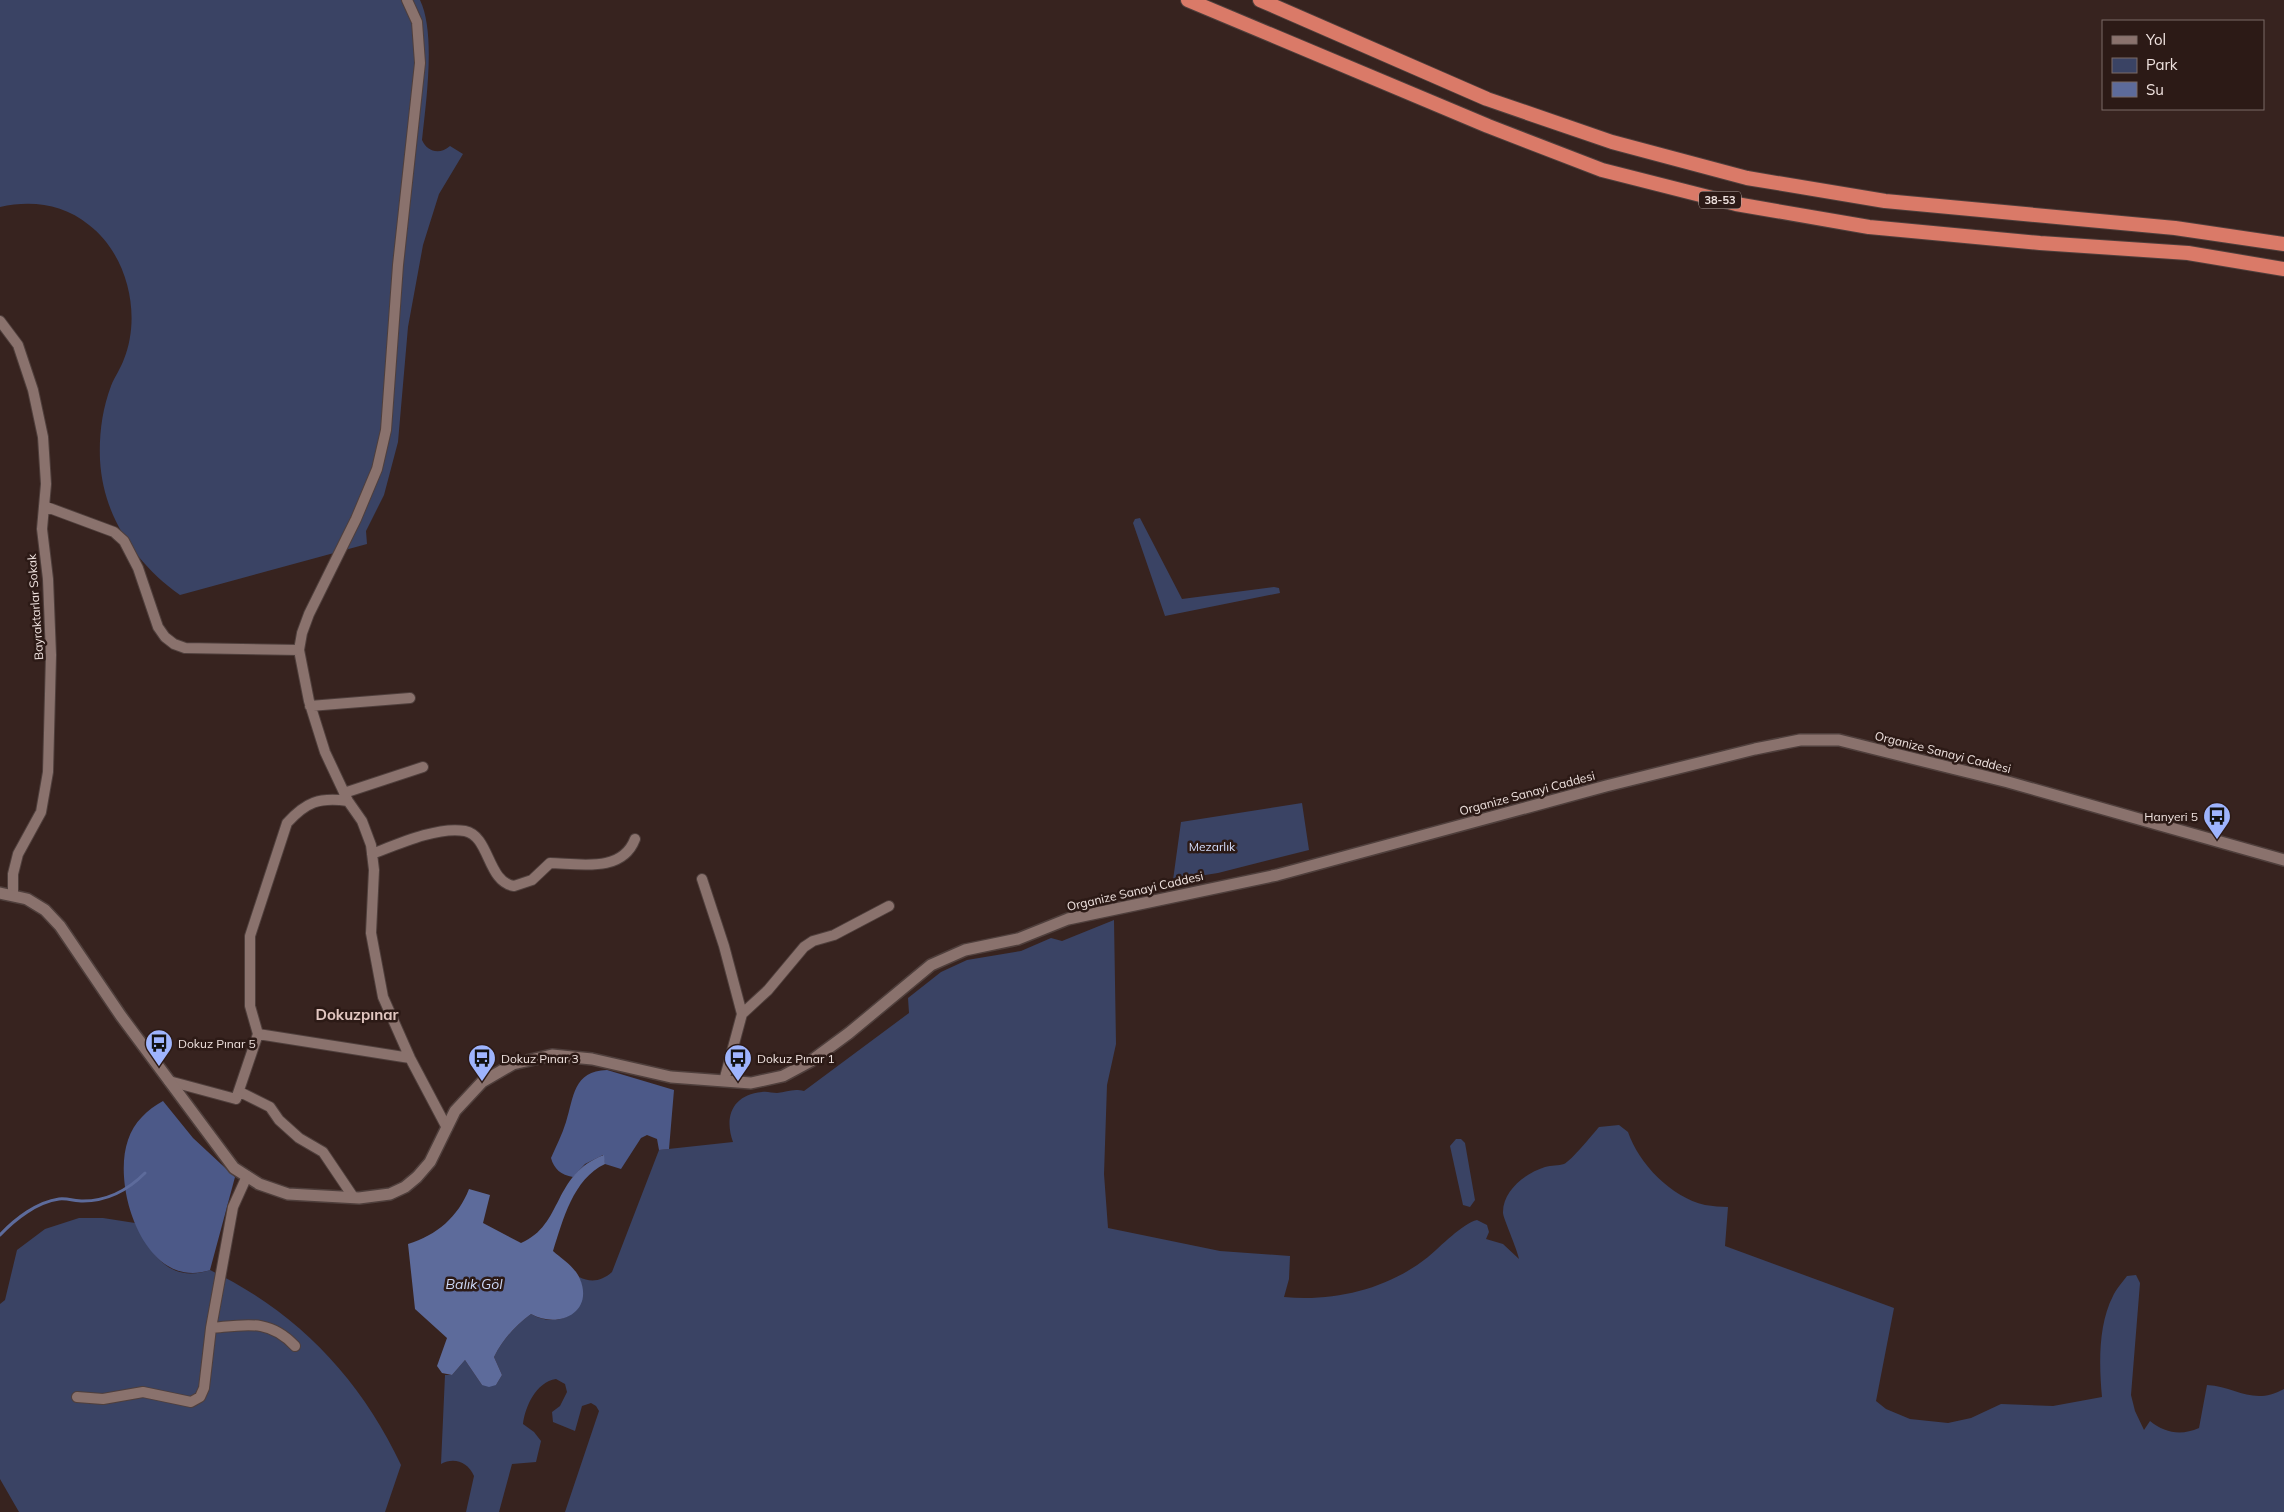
<svg xmlns="http://www.w3.org/2000/svg" width="2284" height="1512" font-family="Mulish,sans-serif">
<style>
.green{fill:#3a4364}
.forest{fill:#4c5988}
.water{fill:#5d6b9b}
.lines{fill:none;stroke-linecap:round;stroke-linejoin:round}
.stream{stroke:#5d6b9b;stroke-width:3}
.minor-casing{stroke:#4f3f3c;stroke-width:12}
.tertiary-casing{stroke:#4f3f3c;stroke-width:14}
.trunk-casing{stroke:#4f3f3c;stroke-width:16}
.minor{stroke:#8a726d;stroke-width:10}
.tertiary{stroke:#8a726d;stroke-width:11}
.trunk{stroke:#da7a68;stroke-width:14}
.labels{text-anchor:middle;dominant-baseline:central;stroke-width:5;stroke-linejoin:round;paint-order:stroke}
.shield{fill:#2c1a16;stroke:#b4a6a3;stroke-width:1}
.shield-label{font-size:11px;font-weight:bold;fill:#efe2df}
.street-label{font-size:12px;fill:#efe2df;stroke:#2c1a16}
.poi-label{font-size:12px;fill:#efe2df;stroke:#2c1a16;text-anchor:start}
.park-label{font-size:12px;fill:#d4defd;stroke:#2c1a16}
.water-label{font-size:14px;font-style:italic;fill:#cdd7f5;stroke:#2c1a16}
.quarter-label{font-size:15px;font-weight:bold;fill:#e2c7c1;stroke:#2c1a16}
</style>
<rect width="100%" height="100%" fill="#37231f"/>
<path class="green" d="M0 0H420C436 33 426 102 422 140 427 152 440 155 450 146L463 154 439 194 423 245 408 327 398 442 384 495 366 531 367 544 180 595C135 563 103 516 100 460 99 435 102 410 111 386 115 376 121 368 124 359 142 314 127 254 89 225 63 204 32 200 0 207Z
M1140 518 1182 599 1274 587 1279 588 1280 593 1165 616 1133 523 1135 519Z
M1302 803 1309 850 1218 873 1173 880 1181 822Z
M1114 920 1116 1044 1107 1085 1104 1174 1108 1228 1220 1251 1290 1256 1289 1279 1284 1297C1334 1302 1388 1289 1428 1257 1440 1247 1463 1223 1477 1220L1487 1225 1489 1232 1486 1239 1503 1244 1519 1259C1517 1248 1502 1216 1503 1212 1503 1190 1526 1173 1545 1167 1551 1165 1559 1166 1564 1164 1571 1161 1593 1134 1599 1127L1619 1125 1628 1132C1639 1164 1671 1197 1705 1205 1713 1206 1721 1207 1728 1207L1725 1246 1894 1308 1876 1401 1886 1409 1910 1419 1948 1423 1971 1418 2001 1404 2053 1406 2102 1397C2099 1365 2098 1325 2113 1296 2116 1289 2122 1283 2127 1276L2136 1275 2140 1283 2131 1395 2135 1411 2144 1430 2150 1421C2165 1433 2181 1436 2199 1428L2207 1385C2237 1387 2253 1406 2284 1389V1512H565L599 1411 596 1406 591 1403 582 1406 575 1431 553 1422 552 1412 560 1406 567 1392 565 1384 556 1379C536 1382 525 1407 523 1424L534 1432 541 1441 536 1462 512 1464 499 1512H466L474 1476C468 1462 454 1457 441 1464L445 1375H452L465 1360 482 1385H496L502 1375 494 1357C503 1339 515 1326 531 1314 560 1331 592 1310 579 1277 591 1283 602 1281 612 1272L659 1150 733 1142C724 1117 732 1095 762 1092 767 1091 772 1093 777 1093 787 1092 793 1088 804 1091L909 1013 908 998 941 972 967 960 1021 951 1051 938 1062 941Z
M1456 1139H1461L1465 1143 1475 1200 1470 1207 1463 1205 1450 1146Z
M79 1218H103L135 1223C151 1254 170 1284 210 1270 297 1312 360 1378 401 1465L385 1512H19L0 1479V1304L5 1300 17 1250 45 1229Z"/>
<path class="forest" d="M607 1070 674 1090 669 1149 659 1150 657 1139 647 1135 641 1138 621 1169 605 1164 603 1155 585 1164 573 1177C561 1175 554 1169 551 1158 556 1146 562 1135 566 1122 574 1097 573 1071 607 1070Z
M163 1101 193 1138 235 1177 210 1270C146 1292 111 1188 128 1140 134 1122 147 1110 163 1101Z"/>
<path class="water" d="M604 1155 605 1164C573 1179 563 1220 553 1251 562 1259 575 1267 580 1279 594 1313 558 1329 531 1314 515 1326 503 1339 494 1357L502 1375 496 1385 489 1387 482 1385 465 1360 452 1375 442 1373 437 1366 447 1338 415 1309 408 1244C437 1235 458 1217 469 1189L490 1195 483 1223 521 1243C564 1225 552 1174 604 1155Z"/>
<g class="lines">
<path class="stream" d="M0 1235C15 1219 37 1202 59 1199 67 1198 75 1201 83 1201 107 1201 128 1190 145 1173"/>
<g class="minor-casing">
<path id="minor" d="M407 0 417 22 420 63 398 265 386 430 377 469 356 519 309 614 302 633 299 650 309 701 325 752 348 801 362 821 371 845 374 870 371 933 383 997 410 1058 447 1128
M0 321 18 345 33 390 43 437 46 484 42 529 48 579 51 655 48 772 41 812 18 854 13 874V895
M44 506 114 532 124 541 138 568 158 627 165 637 174 644 185 648 299 650
M310 706 410 698
M344 793 423 767
M372 854C398 844 438 826 465 831 490 836 487 882 514 886L532 880 550 863C581 864 622 873 635 839
M702 879 724 946 742 1014
M258 1034 410 1058
M169 1081 236 1099 258 1034 250 1006V936L287 823C306 802 319 797 348 801
M724 1081 742 1014 768 990 804 947 813 941 834 935 889 906
M240 1092 270 1107 279 1120 299 1138 323 1152 354 1198
M211 1328C245 1325 269 1318 295 1346
M77 1397 103 1399 143 1392 191 1402 200 1397 204 1388 211 1328 233 1207 247 1176"/>
</g>
<g class="tertiary-casing">
<path id="tertiary" d="M0 893 27 899 45 910 60 926 121 1016 234 1168 259 1184 288 1194 359 1198 390 1194 405 1187 417 1177 430 1162 455 1111 482 1082 513 1064 552 1055 592 1059 671 1077 751 1083 783 1076 811 1061 849 1033 931 965 965 950 1018 939 1068 919 1277 875 1606 786 1755 749 1800 740H1839L2008 782 2284 860"/>
</g>
<g class="trunk-casing">
<path id="trunk" d="M1188 0 1488 126 1602 170 1736 204 1869 227 2040 243 2188 253 2284 269
M1260 0 1487 99 1612 142 1747 178 1885 201 2175 228 2284 244"/>
</g>
<use href="#minor" class="minor"/>
<use href="#tertiary" class="tertiary"/>
<use href="#trunk" class="trunk"/>
</g>
<defs>
<g id="bus-pin" transform="scale(1.4375)"><path d="M0 17L-7.5 6A9.5 9.5 0 1 1 7.5 6Z" fill="#9eb4fd" stroke="#2c1a16"/><path d="M-5-6H5V4H4V6H2V4H-2V6H-4V4H-5ZM-3.5-4V0h7V-4ZM-3.5 1.2v1.5H-2V1.2ZM2 1.2v1.5H3.5V1.2Z" fill="#111"/></g>
</defs>
<g fill-rule="evenodd">
<use href="#bus-pin" x="2217" y="816"/>
<use href="#bus-pin" x="159" y="1043"/>
<use href="#bus-pin" x="482" y="1058"/>
<use href="#bus-pin" x="738" y="1058"/>
</g>
<g class="labels">
<rect class="shield" x="1699" y="191.5" width="42" height="17" rx="4"/>
<g class="shield-label">
<text x="1720" y="200">38-53</text>
</g>
<g class="street-label">
<text transform="translate(35 607) rotate(-94)">Bayraktarlar Sokak</text>
<text transform="translate(1943 752) rotate(14)">Organize Sanayi Caddesi</text>
<text transform="translate(1527 793) rotate(-15)">Organize Sanayi Caddesi</text>
<text transform="translate(1135 891) rotate(-13)">Organize Sanayi Caddesi</text>
</g>
<g class="poi-label">
<text x="2198" y="816" text-anchor="end">Hanyeri 5</text>
<text x="178" y="1043">Dokuz Pınar 5</text>
<text x="501" y="1058">Dokuz Pınar 3</text>
<text x="757" y="1058">Dokuz Pınar 1</text>
</g>
<g class="park-label">
<text x="1212" y="846">Mezarlık</text>
</g>
<g class="water-label">
<text x="474" y="1284">Balık Göl</text>
</g>
<g class="quarter-label">
<text x="357" y="1014">Dokuzpınar</text>
</g>
</g>
<rect x="2102" y="20" width="162" height="90" fill="#2c1a16" stroke="#7a6a66"/>
<rect x="2112" y="36" width="25" height="8" fill="#8a726d" stroke="#7a6a66"/>
<text x="2146" y="45" font-size="15" fill="#efe2df">Yol</text>
<rect x="2112" y="58" width="25" height="15" fill="#3a4364" stroke="#7a6a66"/>
<text x="2146" y="70" font-size="15" fill="#efe2df">Park</text>
<rect x="2112" y="82" width="25" height="15" fill="#5d6b9b" stroke="#7a6a66"/>
<text x="2146" y="95" font-size="15" fill="#efe2df">Su</text>
</svg>
